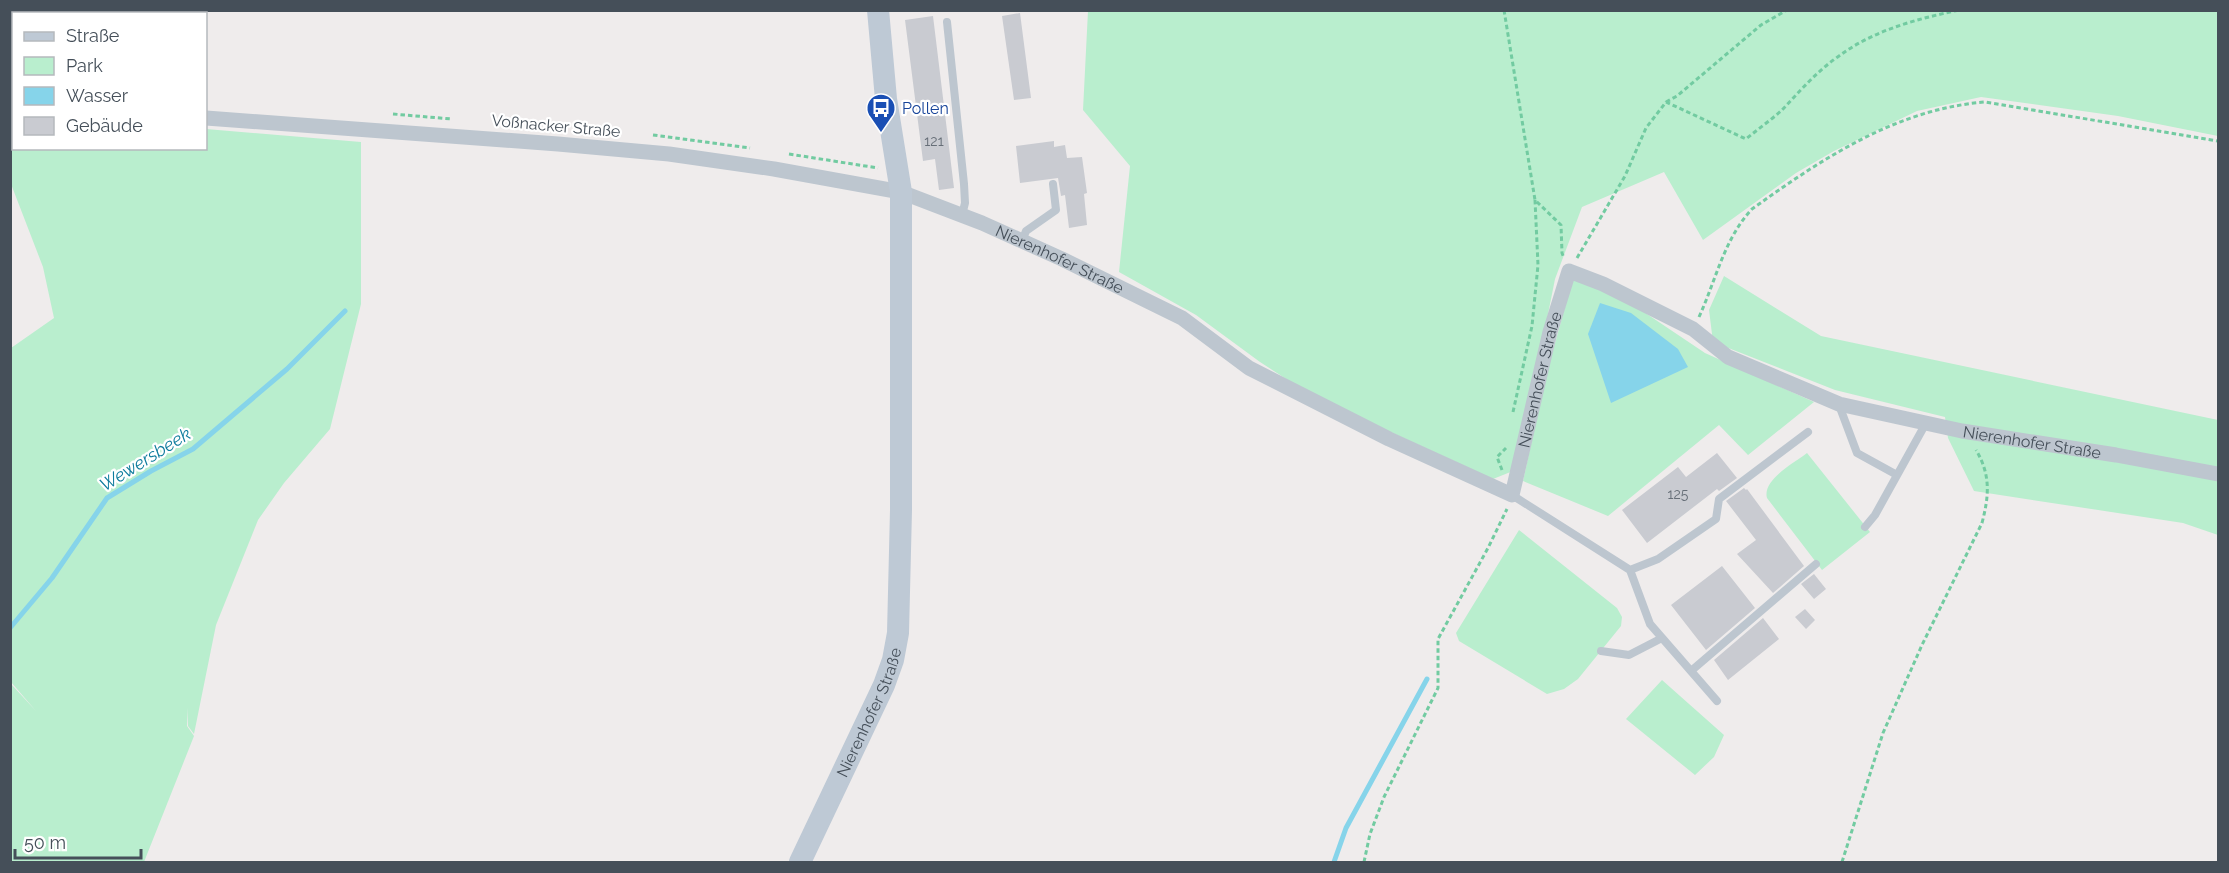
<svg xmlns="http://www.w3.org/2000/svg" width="2229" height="873" font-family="Raleway,sans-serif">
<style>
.green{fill:#b9eece}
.water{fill:#86d4ea}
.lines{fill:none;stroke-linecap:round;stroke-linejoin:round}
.stream{stroke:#86d4ea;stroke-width:5}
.building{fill:#c9cbd1}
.path{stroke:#72cba1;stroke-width:3;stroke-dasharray:4.5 3;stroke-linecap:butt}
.lane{stroke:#bdc6cf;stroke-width:8}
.street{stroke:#bdc6cf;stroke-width:15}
.secondary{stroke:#bec9d5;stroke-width:22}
.labels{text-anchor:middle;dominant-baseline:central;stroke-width:4.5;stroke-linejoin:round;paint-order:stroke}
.number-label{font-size:14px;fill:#666e77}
.transit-label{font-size:16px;fill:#164399;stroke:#fff;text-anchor:start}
.street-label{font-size:16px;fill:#454f59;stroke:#fff}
.water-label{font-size:18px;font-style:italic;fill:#0d7b9d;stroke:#fff}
</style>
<rect width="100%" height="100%" fill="#efecec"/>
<path class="green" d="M1088 11H2218V136L2118 116 1981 97 1917 111 1834 151 1796 173 1703 240 1664 172 1582 207 1555 279 1535 379 1513 471 1493 479 1314 397 1260 362 1196 315 1119 272 1130 166 1083 110Z
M11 117H13L14 148H206V129L361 142V304L330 429 284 483 258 520 216 625 194 734 188 726V708L187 726 194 736 144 862H11V684L36 711 11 682V348L54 318 43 267 11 184Z
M1724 276 1821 336 2218 420V535L2183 523 1974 491 1948 438 1945 417 1835 390 1713 342 1709 310Z
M1573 278 1632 304 1705 353 1814 402 1748 455 1719 425 1608 516 1523 481 1546 376Z
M1807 453 1870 532 1822 570 1767 498C1762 480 1794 463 1807 453Z
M1519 530 1617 608 1622 617 1621 626 1578 679 1564 689 1547 694 1459 641 1456 633Z
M1662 680 1724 735 1714 757 1695 775 1626 719Z"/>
<path class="water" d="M1600 303 1631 313 1678 349 1688 367 1611 403 1588 334Z"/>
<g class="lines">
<path class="stream" d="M10 628 52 578 107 498 151 471 193 449 287 369 345 311
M1334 862 1346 828 1427 679"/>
</g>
<path class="building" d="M1020 13 1031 98 1014 100 1002 16Z
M933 16 954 188 939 190 935 159 923 161 905 20Z
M1054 141V147L1065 145 1067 158 1082 157 1087 193 1084 194 1087 225 1069 228 1065 195 1061 196 1058 178 1020 183 1016 146Z
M1717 453 1737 478 1719 491 1717 489 1647 543 1622 510 1678 467 1686 477Z
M1744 488 1746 490 1747 489 1804 566 1773 593 1737 554 1756 540 1726 501Z
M1722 566 1755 608 1706 650 1671 605Z
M1814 574 1826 589 1814 599 1801 584Z
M1805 609 1815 620 1806 629 1795 617Z
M1763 618 1779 639 1728 680 1714 660Z"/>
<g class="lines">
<path class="path" d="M1504 10 1535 200 1561 225 1562 253 1564 258
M1666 102 1677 96 1761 25 1787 10
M393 114 452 119
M653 135 750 148
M789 154 878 168
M1577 258 1625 176 1646 128 1666 102 1746 139C1758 129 1771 120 1782 110 1800 91 1817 71 1839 56 1874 30 1917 19 1959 10
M1699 317C1716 280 1724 239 1752 209 1822 159 1896 109 1985 102L2218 141
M1513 412 1532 326 1538 265 1535 200
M1502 470 1497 457 1506 448
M1364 862 1370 834 1384 797 1438 688V639L1488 548 1507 509
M1842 862 1883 733 1922 645 1982 523C1989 496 1991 475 1976 450"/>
<path class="lane" d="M947 22 964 184 965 203 962 215
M1022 241 1026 231 1056 210 1053 184
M1839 405 1857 453 1897 475
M1512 495 1630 570 1658 559 1716 519 1719 499 1808 432
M1865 527 1875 515 1926 423
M1630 570 1650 624 1717 701
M1601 651 1629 655 1662 638
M1691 671 1816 564"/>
<g class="street">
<path d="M10 106H14"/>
<path id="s1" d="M206 118 558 144 669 154 774 169 901 192 982 223 1062 259 1182 318 1249 368 1389 439 1512 495 1550 332 1569 271 1603 284 1693 329 1728 357 1839 404 1962 431 2116 455 2218 474"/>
</g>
<path class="secondary" id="s2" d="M800 862 884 685 893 660 898 633 901 510V192L886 99 878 10"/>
</g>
<defs>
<g id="bus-pin" transform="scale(1.5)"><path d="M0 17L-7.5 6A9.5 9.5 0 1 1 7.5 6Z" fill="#1a4fb4" stroke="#fff"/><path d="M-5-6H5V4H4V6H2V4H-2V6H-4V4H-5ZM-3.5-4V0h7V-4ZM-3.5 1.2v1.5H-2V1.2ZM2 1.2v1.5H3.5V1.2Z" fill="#fff"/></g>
</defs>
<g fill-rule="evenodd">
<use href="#bus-pin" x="881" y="108"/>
</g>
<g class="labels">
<g class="number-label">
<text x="934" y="141">121</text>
<text x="1678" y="494">125</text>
</g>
<g class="transit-label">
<text x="902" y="108">Pollen</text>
</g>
<g class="street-label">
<text transform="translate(556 126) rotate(5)">Voßnacker Straße</text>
<text stroke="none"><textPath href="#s1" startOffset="872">Nierenhofer Straße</textPath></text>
<text stroke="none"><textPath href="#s1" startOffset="1502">Nierenhofer Straße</textPath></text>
<text stroke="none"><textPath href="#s1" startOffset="2114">Nierenhofer Straße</textPath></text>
<text stroke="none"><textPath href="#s2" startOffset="165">Nierenhofer Straße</textPath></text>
</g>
<g class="water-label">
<text transform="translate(145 459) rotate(-32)">Wewersbeek</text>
</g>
</g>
<rect width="2229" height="873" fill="none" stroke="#454f59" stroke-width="24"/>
<rect x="12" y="12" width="195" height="138" fill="#ffffff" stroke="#b5b9bd" stroke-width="1.5"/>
<rect x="24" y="32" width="30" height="9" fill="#bec9d5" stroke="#b5b9bd" stroke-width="1.5"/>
<text x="66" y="42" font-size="18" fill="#454f59">Straße</text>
<rect x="24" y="57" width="30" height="18" fill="#b9eece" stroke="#b5b9bd" stroke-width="1.5"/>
<text x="66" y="72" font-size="18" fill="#454f59">Park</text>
<rect x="24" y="87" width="30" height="18" fill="#86d4ea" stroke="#b5b9bd" stroke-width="1.5"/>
<text x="66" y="102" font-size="18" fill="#454f59">Wasser</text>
<rect x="24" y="117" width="30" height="18" fill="#c9cbd1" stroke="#b5b9bd" stroke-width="1.5"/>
<text x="66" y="132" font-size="18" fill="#454f59">Gebäude</text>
<path d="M15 849v9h126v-9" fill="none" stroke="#454f59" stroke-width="3"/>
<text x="24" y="849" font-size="18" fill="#454f59" stroke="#ffffff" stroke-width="4.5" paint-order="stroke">50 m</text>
</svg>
